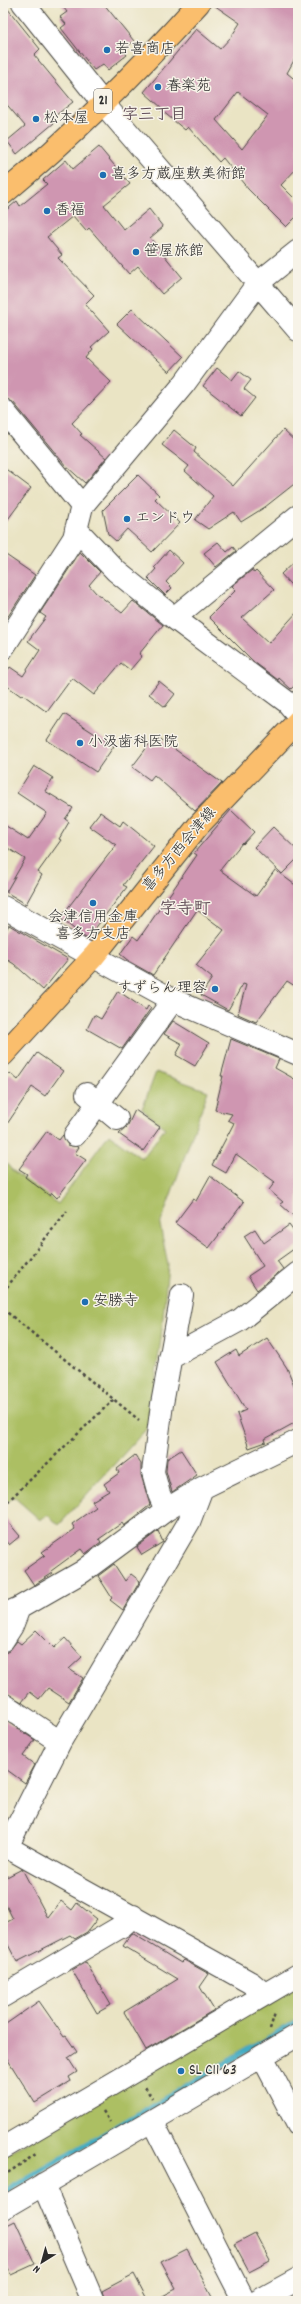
<svg xmlns="http://www.w3.org/2000/svg" width="301" height="2304" font-family="Dekko,'Klee One',sans-serif">
<style>
.green{fill:#acbf63;stroke:#6c7547}
.lines{fill:none;stroke-linecap:round;stroke-linejoin:round}
.stream{stroke:#43acc3;stroke-width:5.5}
.building{fill:#cf96b1;fill-rule:evenodd}
.minor-casing{stroke:#484742;stroke-width:24}
.major-casing{stroke:#484742;stroke-width:24}
.path{stroke:#484742;stroke-width:2.5;stroke-dasharray:3 3;stroke-linecap:butt}
.minor{stroke:#fff;stroke-width:22}
.major{stroke:#fabe6d;stroke-width:22}
.poi-dot{fill:#1f6fb2;stroke:#f7f3e8;stroke-width:1.5}
.labels{text-anchor:middle;dominant-baseline:central;stroke-width:3;stroke-linejoin:round;paint-order:stroke}
.shield{fill:#f7f3e8;stroke:#686764;stroke-width:1}
.shield-label{font-size:14px;font-weight:bold;fill:#2b2b2b}
.poi-label{font-size:15px;fill:#2b2b2b;stroke:#f7f3e8;text-anchor:start}
.street-label{font-size:15px;fill:#2b2b2b;stroke:#f7f3e8}
.neighbourhood-label{font-size:16px;font-weight:bold;fill:#64505a;stroke:#f7f3e8}
.quarter-label{font-size:17px;font-weight:bold;fill:#64505a;stroke:#f7f3e8}
</style>
<rect width="100%" height="100%" fill="#f7f3e8"/>
<filter id="ink" filterUnits="userSpaceOnUse"><feTurbulence type="fractalNoise" baseFrequency=".025" numOctaves="2"/><feDisplacementMap in="SourceGraphic" scale="8" xChannelSelector="R" yChannelSelector="G"/><feConvolveMatrix kernelMatrix="1 2 1 2 8 2 1 2 1" color-interpolation-filters="sRGB"/></filter>
<filter id="wash" filterUnits="userSpaceOnUse"><feTurbulence type="fractalNoise" baseFrequency=".012" numOctaves="4" result="noise"/><feDisplacementMap in="SourceGraphic" scale="16" xChannelSelector="R" yChannelSelector="G"/><feGaussianBlur stdDeviation="0.9" result="paint"/><feColorMatrix in="noise" values="0 0 0 0 0 0 0 0 0 0 0 0 0 0 0 0 0 1.4 0 .05"/><feComposite in="paint" operator="in"/></filter>
<g filter="url(#wash)">
<rect width="100%" height="100%" fill="#eae4c4"/>
<path class="green" d="M156 1072 208 1091 160 1225 168 1265 161 1338 149 1426 59 1525 48 1515 40 1520 14 1497 3 1506V1160L12 1170 58 1204 109 1134 142 1159 165 1128 142 1109Z
M298 1983V2018L3 2191V2156Z"/>
<g class="lines">
<path class="stream" d="M3 2193 298 2021"/>
</g>
<g id="blocks">
<path class="building" d="M3 3 40 49 34 55 73 102 51 119 54 123 17 154 7 141 25 126 3 100Z
M60 3H103L134 41 123 50 127 55 108 70 103 64 94 70 61 28 66 24 60 17 67 12Z
M211 3H298V53L287 73 298 82V167L281 185 298 202V215L286 227 248 189 223 158 219 162 188 127 185 130 161 110 162 108 144 92 196 29 220 49 231 37 240 23ZM238 92 268 115 242 149 216 120Z
M99 147 130 184 104 205 124 230 149 209 163 227 150 238 182 277 162 294 138 266 129 274 89 228 86 231 73 216 47 237 62 255 58 258 94 295 85 304 109 331 91 347 93 349 86 358 111 382 72 423 82 434 80 435 106 458 85 483 66 466 13 402 3 398V213L17 201 20 206 47 184 43 180 66 160 73 169Z
M132 309 183 357 169 372 117 324Z
M217 368 232 380 239 371 251 380 244 389 255 398 241 416 203 386Z
M174 430 196 448 194 452 233 486 283 430 298 444V481L265 507 241 522 234 512 208 529 195 520 213 496 185 471 189 466 162 445Z
M3 467 31 488 3 526Z
M138 475 159 495 155 499 180 523 152 552 127 529 116 541 108 534 103 510Z
M218 542 227 552 233 547 236 551 216 567 204 553Z
M169 550 183 563 166 582 172 588 165 595 148 578 156 569 154 567Z
M80 552 100 572 89 585 96 593 122 613 133 601 163 625 139 654 142 656 130 670 121 663 94 695 72 678 47 712 22 694 21 696 3 683V677L10 667 23 676 40 650 28 641 46 617 40 613Z
M3 553 35 575 3 624Z
M298 558V593L281 574Z
M252 570 254 573 256 571 274 590 242 618 269 643 298 611V682L291 689 279 678 278 680 254 662 209 617 236 590 232 586Z
M159 681 175 694 165 707 149 694Z
M64 714 114 746 96 772 47 740Z
M154 738H159L222 783 195 811 154 775 150 780 132 767Z
M34 766 53 778 45 791 73 808 65 819 69 822 59 839 61 840 38 872 42 875 26 904 6 892 25 859 3 845V824L28 840 47 813 17 793Z
M231 810 254 832 243 844 242 843 220 870 256 896 275 870 298 887V988L287 981 256 1022 238 1014 246 985 243 984 228 1010 201 995 212 978 196 965 224 930 197 910 153 975 130 962 120 954 133 936 138 940 197 855 194 853Z
M100 812 120 826 123 821 154 846 123 885 127 887 87 939 60 918 116 845 89 826Z
M273 827 298 851V858L282 874 254 847Z
M9 925 68 959 43 990 14 964 3 957V935Z
M118 991 146 1010 148 1006 151 1008 122 1049 87 1029 94 1015 101 1019Z
M173 1021 209 1043 195 1066 176 1055 182 1044 164 1034Z
M231 1039 279 1059 275 1068 298 1081V1220L280 1204 283 1202 269 1190 275 1182 236 1154 226 1173 212 1165 234 1123 228 1120 232 1114 215 1110 223 1076H221Z
M37 1053 63 1071 45 1096 32 1087 3 1130V1082L10 1073 18 1080Z
M135 1110 160 1127 143 1151 119 1134 127 1127Z
M47 1131 59 1140 63 1135 68 1145 79 1147 75 1153 86 1160 57 1198 52 1193 50 1196 25 1177 27 1174 19 1169Z
M210 1176 244 1202 209 1248 175 1223 193 1199 196 1201Z
M289 1225 298 1237V1246L277 1261 283 1269 257 1290 248 1276 263 1266 244 1236 255 1229 264 1243Z
M267 1338 287 1368 298 1395V1421L265 1439 266 1442 249 1448 237 1414 246 1410 217 1362 236 1350 239 1356Z
M181 1450 197 1475 172 1492 166 1471 167 1459Z
M135 1455 141 1464V1475L150 1505 124 1526 122 1523 99 1539 101 1542 85 1554 81 1549 51 1571 53 1573 34 1585 24 1570 45 1555 42 1552 75 1529 72 1524 96 1507 92 1501 109 1491 104 1484 119 1473 117 1469Z
M3 1516 20 1536 9 1545 3 1538Z
M158 1531 163 1542 142 1555 137 1547Z
M114 1564 125 1581 131 1574 140 1581 123 1610 110 1600 112 1598 98 1576Z
M36 1630 54 1648 65 1638 82 1657 69 1669 83 1678 69 1702 48 1688 39 1699 30 1692 22 1702 3 1692V1654L9 1651 17 1641 21 1644Z
M3 1719 35 1740 23 1756 35 1765 25 1783 3 1767Z
M22 1869 48 1918 61 1901 72 1910 77 1903 97 1919 87 1932 75 1939 70 1935 17 1962 3 1935V1924L13 1919 3 1899V1879Z
M132 1933 181 1963 184 1960 209 1974 200 1987 214 2010 146 2050 124 2012 178 1979 123 1946Z
M86 1962 111 2005 97 2013 72 1970Z
M39 2001 64 2037 66 2036 77 2052 68 2058 77 2072 69 2077 71 2081 35 2103 3 2052V2026Z
M15 2221 35 2264 11 2275 3 2258V2227Z
M255 2233 270 2261 249 2272 234 2244Z
M187 2249 214 2301H153L176 2289 161 2262Z
M134 2274 148 2301H105L102 2291Z"/>
</g>
</g>
<g filter="url(#ink)">
<use href="#blocks" fill-opacity="0" stroke="#484742" stroke-width="1"/>
<g class="lines">
<g class="minor-casing">
<path id="minor" d="M23 3 102 102 298 330
M3 410 82 506
M76 529 116 571 174 618 287 702 298 715
M174 618 298 516
M3 648 74 538 82 506 184 384 258 283 298 251
M3 907 173 1000 298 1054
M87 1094 117 1119
M75 1135 173 1000
M170 1358 240 1320 298 1273
M166 1510 159 1494 153 1472 162 1404 182 1295
M3 1615 19 1608 82 1572 166 1510 202 1488 298 1441
M3 1640 12 1626 19 1608
M3 1704 60 1742
M7 1847 251 1983 264 1994
M3 1849 7 1847 60 1742 189 1522 202 1488
M3 1996 122 1926 133 1916
M262 2056 298 2125
M152 2121 244 2301
M3 2148 298 1975
M43 2184 93 2301
M3 2208 298 2035
M258 2301 298 2279"/>
</g>
<g class="major-casing">
<path id="major" d="M3 194C73 136 138 71 199 3
M3 1055 94 956 198 826 298 721"/>
</g>
<path class="path" d="M3 1292 67 1211
M3 1309 139 1420
M3 1506 114 1399
M270 2029 275 2013
M145 2087 152 2098
M103 2111 110 2122
M3 2176 36 2154"/>
<use href="#minor" class="minor"/>
<use href="#major" class="major"/>
</g>
</g>
<g class="poi-dot">
<circle cx="107" cy="50" r="4"/>
<circle cx="158" cy="87" r="4"/>
<circle cx="36" cy="119" r="4"/>
<circle cx="103" cy="175" r="4"/>
<circle cx="47" cy="211" r="4"/>
<circle cx="136" cy="252" r="4"/>
<circle cx="127" cy="519" r="4"/>
<circle cx="80" cy="743" r="4"/>
<circle cx="93" cy="903" r="4"/>
<circle cx="215" cy="989" r="4"/>
<circle cx="85" cy="1302" r="4"/>
<circle cx="181" cy="2071" r="4"/>
</g>
<g class="labels">
<rect class="shield" x="94" y="89" width="18" height="24" rx="3"/>
<g class="shield-label">
<text x="103" y="101">21</text>
</g>
<g class="poi-label">
<text x="115" y="50">若喜商店</text>
<text x="166" y="87">春楽苑</text>
<text x="44" y="119">松本屋</text>
<text x="111" y="175">喜多方蔵座敷美術館</text>
<text x="55" y="211">香福</text>
<text x="144" y="252">笹屋旅館</text>
<text x="135" y="519">エンドウ</text>
<text x="88" y="743">小汲歯科医院</text>
<text x="93" y="918" text-anchor="middle">会津信用金庫<tspan x="93" dy="17">喜多方支店</tspan></text>
<text x="207" y="989" text-anchor="end">すずらん理容</text>
<text x="93" y="1302">安勝寺</text>
<text x="189" y="2071">SL C11 63</text>
</g>
<g class="street-label">
<text transform="translate(180 850) rotate(-50)">喜多方西会津線</text>
</g>
<g class="neighbourhood-label">
<text x="154" y="115">字三丁目</text>
</g>
<g class="quarter-label">
<text x="185" y="910">字寺町</text>
</g>
</g>
<rect width="301" height="2304" fill="none" stroke="#f7f3e8" stroke-width="16"/>
<g transform="translate(42 2262) rotate(217)" stroke="#f7f3e8" stroke-width="3" paint-order="stroke">
<path d="M0-3L7 15L0 10L-7 15Z" fill="#2b2b2b"/>
<text y="-6" font-size="11" font-weight="bold" text-anchor="middle" fill="#2b2b2b">N</text>
</g>
</svg>
